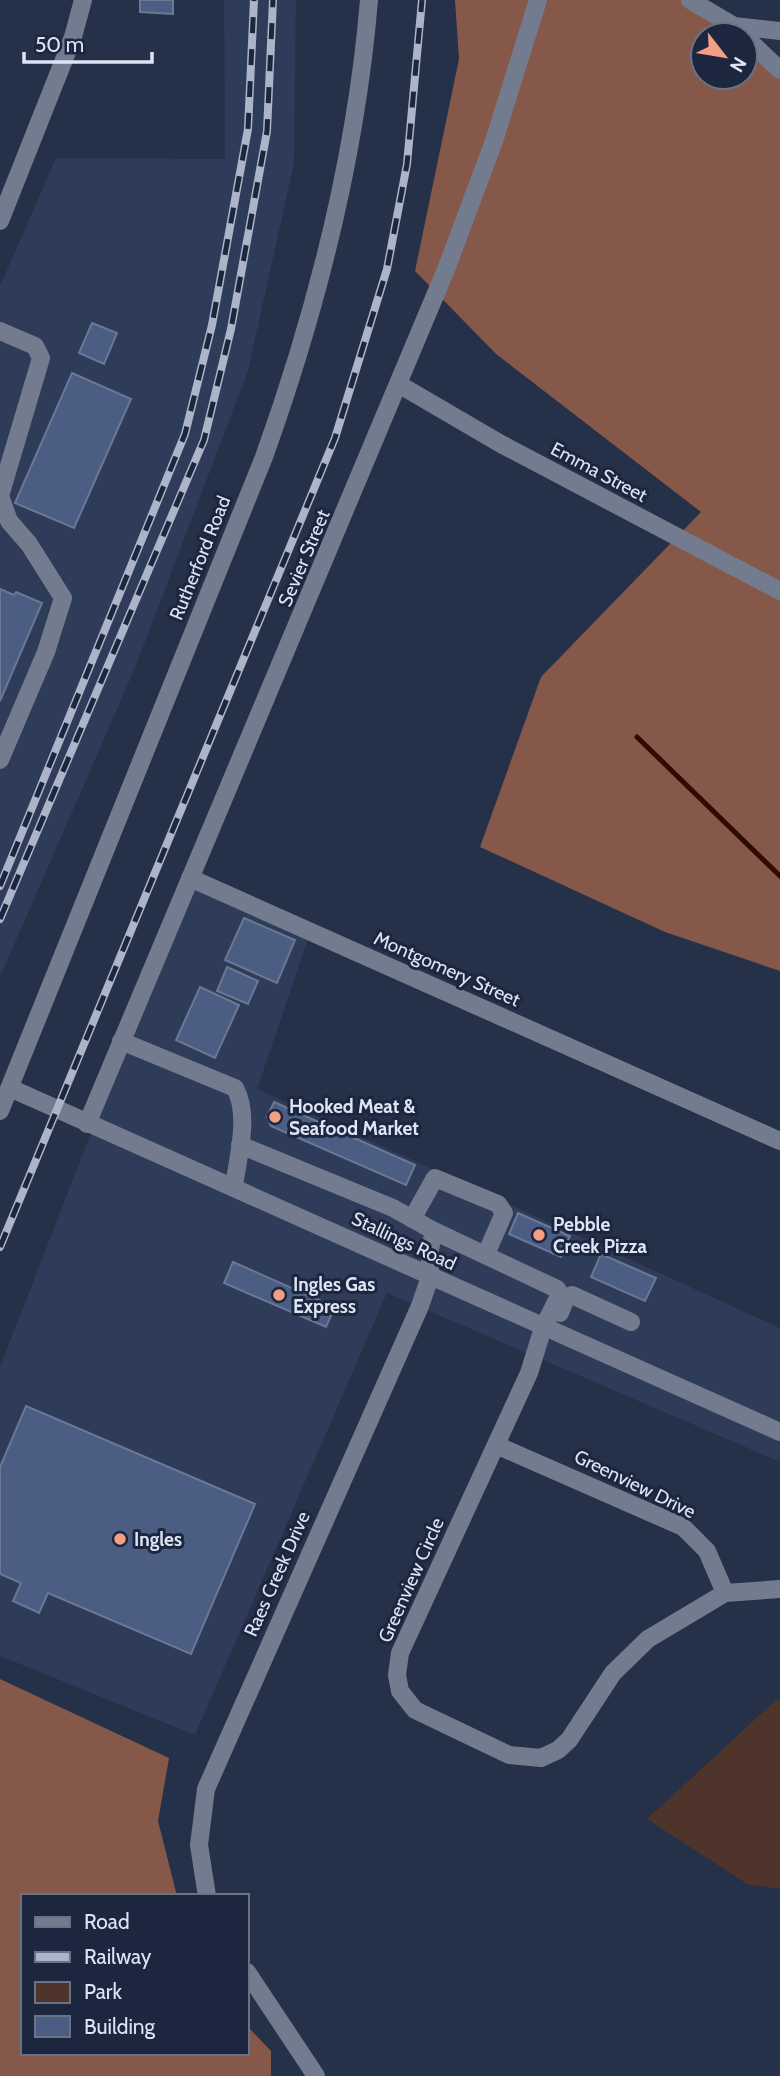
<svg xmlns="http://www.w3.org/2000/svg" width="780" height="2076" font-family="Cabin,sans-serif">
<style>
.built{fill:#2e3b59}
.green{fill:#4f342c}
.forest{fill:#865849}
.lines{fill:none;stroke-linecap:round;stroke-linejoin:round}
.stream{stroke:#310b01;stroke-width:5}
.building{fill:#4b5d83;stroke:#6a7894;stroke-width:2}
.minor{stroke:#737c8e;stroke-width:18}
.rail-casing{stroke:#acb4c7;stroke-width:8}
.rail{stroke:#1c263e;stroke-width:5;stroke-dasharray:16;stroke-linecap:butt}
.poi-dot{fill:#f39f84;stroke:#1c263e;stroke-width:2.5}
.labels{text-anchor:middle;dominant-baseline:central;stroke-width:6;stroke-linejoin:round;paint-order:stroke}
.street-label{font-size:19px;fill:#dde5f5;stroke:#1c263e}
.poi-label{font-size:19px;font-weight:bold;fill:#dde5f5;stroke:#1c263e;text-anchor:start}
</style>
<rect width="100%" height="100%" fill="#253049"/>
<path class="built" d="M224 0H296L294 163 248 371 135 668 0 977V286L56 158 225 159Z
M190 878 311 931 257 1089 780 1328V1462L387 1293 195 1735 0 1656V1367Z"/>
<path class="green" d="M777 1699 780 1700V1889L747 1884 647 1819Z"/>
<path class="forest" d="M455 0H690L737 35H703V77H745V42L780 74V971L665 932 480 847 541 677 701 512 496 354 415 271 459 59Z
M0 1679 169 1758 158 1821 177 1896H23V2053H247V2026L271 2051V2076H0Z"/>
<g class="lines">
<path class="stream" d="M637 737 780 876"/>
</g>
<path class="building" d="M140 0H173V14L140 12Z
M92 323 117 333 104 364 79 353Z
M72 373 131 399 74 528 15 503Z
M0 589 14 595 16 592 42 603 0 701Z
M244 918 295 940 277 983 225 960Z
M227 967 258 981 248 1004 217 991Z
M200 987 239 1005 215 1058 176 1040Z
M274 1102 415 1165 406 1185 271 1126 267 1117Z
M518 1213 570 1236 561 1257 509 1234Z
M601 1254 656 1278 645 1301 591 1277Z
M233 1262 335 1307 326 1327 224 1283Z
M26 1406 255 1504 191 1654 48 1593 39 1613 13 1601 21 1583 0 1574V1467Z"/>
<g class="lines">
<path class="minor" d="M690 0 734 26 780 31
M745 37 780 70
M0 221 73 37 83 0
M0 331 35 346 41 358 0 496 9 521 29 544 63 598 46 652 0 760
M400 385 501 444 780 591
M190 878 780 1141
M121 1041 235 1088C250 1115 238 1157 234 1186
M10 1088 780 1432
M0 1111 264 457C317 309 356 158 369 0
M87 1124 447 267 494 141 538 0
M412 1219 435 1178 498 1204 504 1213 486 1254
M434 1231 557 1289 560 1294 543 1328 529 1373 400 1653 397 1675 400 1691 415 1710 509 1755 541 1758 558 1750 569 1740 613 1673 648 1639 725 1593 780 1589
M560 1313 566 1298 572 1295 631 1322
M496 1445 683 1527 707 1551 725 1593
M207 1896 199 1845 206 1789 420 1306 430 1277V1249L434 1231 393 1208 240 1145
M247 1972 316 2076"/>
<g class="rail-casing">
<path id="rail" d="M0 886 185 434 212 325 248 129 254 0
M0 919 204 440 231 329 267 131 273 0
M0 1247 335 438 387 269 407 164 422 0"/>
</g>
<use href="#rail" class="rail"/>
</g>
<g class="poi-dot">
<circle cx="275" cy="1117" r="7"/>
<circle cx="539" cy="1235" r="7"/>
<circle cx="279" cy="1295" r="7"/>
<circle cx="120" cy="1539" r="7"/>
</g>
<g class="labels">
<g class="street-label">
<text transform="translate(599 472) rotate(28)">Emma Street</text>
<text transform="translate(200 558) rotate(-68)">Rutherford Road</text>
<text transform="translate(304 558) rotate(-67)">Sevier Street</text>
<text transform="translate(447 969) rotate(24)">Montgomery Street</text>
<text transform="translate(404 1241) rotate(25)">Stallings Road</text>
<text transform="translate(635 1484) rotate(26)">Greenview Drive</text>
<text transform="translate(277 1574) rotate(-66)">Raes Creek Drive</text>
<text transform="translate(411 1580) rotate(-66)">Greenview Circle</text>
</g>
<g class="poi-label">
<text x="289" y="1106">Hooked Meat &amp;<tspan x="289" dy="22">Seafood Market</tspan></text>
<text x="553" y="1224">Pebble<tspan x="553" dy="22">Creek Pizza</tspan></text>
<text x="293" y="1284">Ingles Gas<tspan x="293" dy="22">Express</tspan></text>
<text x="134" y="1539">Ingles</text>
</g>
</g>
<rect x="21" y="1894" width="228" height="161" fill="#1c263e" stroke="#697287" stroke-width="2"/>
<rect x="35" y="1917" width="35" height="10" fill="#737c8e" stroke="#697287" stroke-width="2"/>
<text x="84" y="1929" font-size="21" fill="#dde5f5">Road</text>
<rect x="35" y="1952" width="35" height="10" fill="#acb4c7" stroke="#697287" stroke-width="2"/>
<text x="84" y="1964" font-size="21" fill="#dde5f5">Railway</text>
<rect x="35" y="1982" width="35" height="21" fill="#4f342c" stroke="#697287" stroke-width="2"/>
<text x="84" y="1999" font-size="21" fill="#dde5f5">Park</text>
<rect x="35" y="2016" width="35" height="21" fill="#4b5d83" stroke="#697287" stroke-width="2"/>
<text x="84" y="2034" font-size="21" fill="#dde5f5">Building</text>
<g transform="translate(724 56) rotate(121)"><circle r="33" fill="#1c263e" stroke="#697287" stroke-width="2"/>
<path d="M0-5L12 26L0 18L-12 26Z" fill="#f39f84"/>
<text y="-10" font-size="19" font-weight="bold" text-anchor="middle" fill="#dde5f5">N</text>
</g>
<path d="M24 52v10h128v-10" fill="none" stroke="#dde5f5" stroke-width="3.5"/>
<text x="35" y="52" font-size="21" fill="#dde5f5" stroke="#1c263e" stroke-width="5" paint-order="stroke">50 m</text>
</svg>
